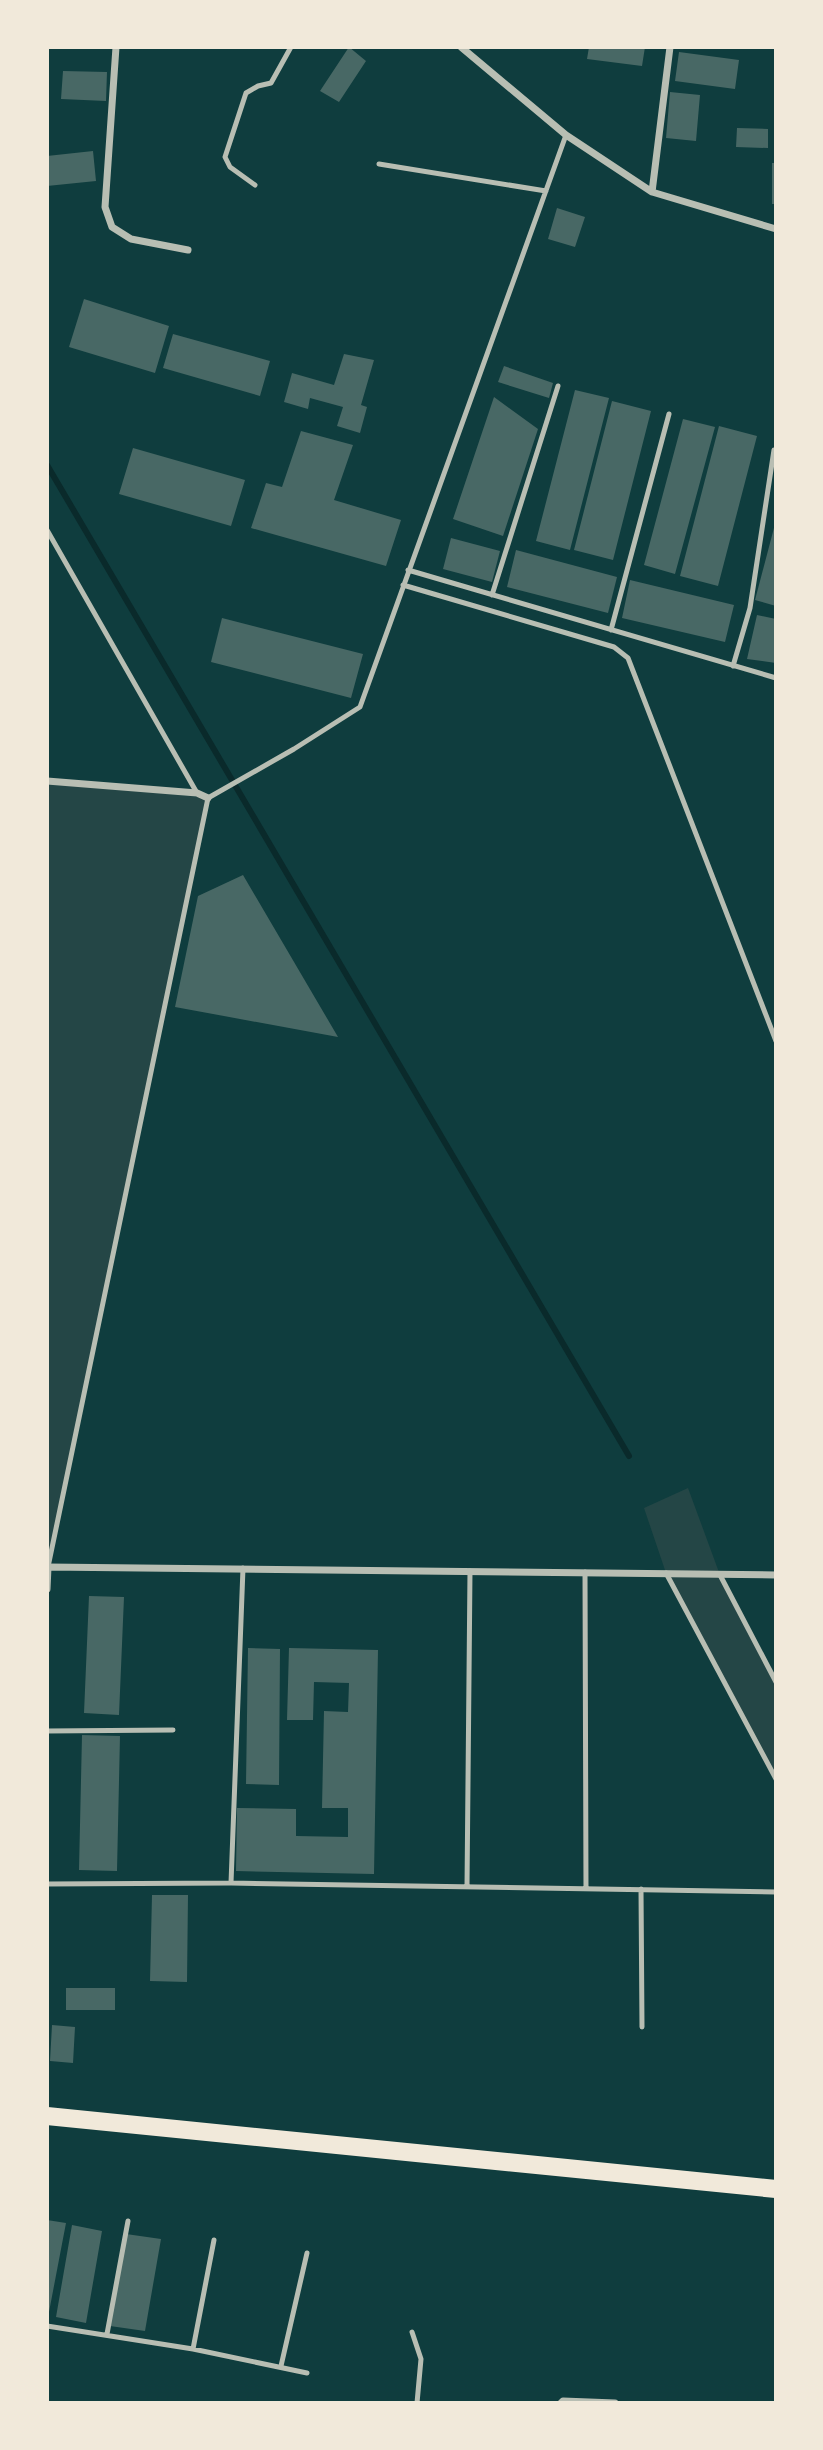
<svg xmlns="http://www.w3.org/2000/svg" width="823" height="2450" font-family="Rubik,sans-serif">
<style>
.green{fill:#244646}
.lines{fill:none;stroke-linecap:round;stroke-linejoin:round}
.stream{stroke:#0a2a2b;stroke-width:6}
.building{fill:#486865}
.service{stroke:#b8beb3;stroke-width:5}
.minor{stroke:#b8beb3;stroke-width:7}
.primary{stroke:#f1e9da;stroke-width:18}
</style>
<rect width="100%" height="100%" fill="#0f3d3e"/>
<path class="green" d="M47 781 208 798 47 1567Z
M688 1488 720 1575 776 1682V1779L666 1573 644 1508Z"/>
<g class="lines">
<path class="stream" d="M47 465 629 1456"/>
</g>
<path class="building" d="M349 47 366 61 339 102 320 91Z
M589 47H645L642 66 587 59Z
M679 52 739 60 735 89 675 81Z
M63 71 107 72 106 101 61 99Z
M670 92 700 95 696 141 666 138Z
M737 128 768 129V148L736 147Z
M93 151 96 181 47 186V156Z
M772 163H776V204H772Z
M557 208 585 217 575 247 548 239Z
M84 299 169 326 155 373 69 347Z
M173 334 270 361 260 396 163 368Z
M344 354 374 360 361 405 367 407 360 433 337 426 343 407 310 398 308 409 284 402 292 373 334 385Z
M504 366 553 383 549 398 498 382Z
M575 390 609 398 570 550 536 541Z
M494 397 538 429 503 536 453 519Z
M612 401 651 411 613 560 574 550Z
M683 419 715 427 675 574 644 565Z
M719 426 757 436 718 586 680 576Z
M301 431 353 445 334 500 401 520 386 566 251 528 266 483 282 487Z
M133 448 245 480 231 526 119 494Z
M775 524 776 525V606L755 600Z
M451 538 500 551 492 582 443 569Z
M516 550 617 577 608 613 507 587Z
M630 580 734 605 725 642 622 618Z
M757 615 776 619V663L747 659Z
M222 618 363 654 351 698 211 662Z
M243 875 338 1037 175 1007 198 896Z
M89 1596 124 1597 119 1715 84 1713Z
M248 1648 280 1649 279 1785 246 1784Z
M289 1648 378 1650 374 1874 236 1871 237 1808 296 1809V1836L348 1837V1808H322L324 1711 348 1712 349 1683 314 1682 313 1720H287Z
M82 1735 120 1736 117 1871 79 1870Z
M152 1895H188L187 1982 150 1981Z
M66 1988H115V2010H66Z
M52 2025 75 2027 73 2063 50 2061Z
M47 2220 66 2223 49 2312 47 2311Z
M72 2225 102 2231 86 2323 56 2317Z
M126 2234 161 2239 145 2331 110 2326Z"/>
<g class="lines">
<path class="service" d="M379 164 546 191
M255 185 230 167 225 157 246 93 258 86 271 83 291 47
M47 530 197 793
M408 570 776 678
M403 585 614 647 628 658 776 1041
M492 595 558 386
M611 630 669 414
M733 666 750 608 774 450
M48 1567 208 798 294 749 360 707 566 135
M585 1572 586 1889
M666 1573 776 1779
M720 1575 776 1682
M47 1731 173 1730
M231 1883 243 1568
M47 1884 231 1883 776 1892
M467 1887 470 1571
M641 1889 642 2027
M47 2326 193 2349 307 2373
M412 2332 421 2359 417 2403
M107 2334 128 2221
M193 2349 214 2240
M281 2366 307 2253"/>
<path class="minor" d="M116 47 105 207 112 227 131 239 188 250
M461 47 566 135 652 192 776 229
M652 192 670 47
M47 781 197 793 208 798
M47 1567 776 1575
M47 1589 48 1567
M561 2403 563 2401 615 2403"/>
<path class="primary" d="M47 2116 776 2189"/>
</g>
<rect width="823" height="2450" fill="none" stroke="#f1e9da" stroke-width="98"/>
</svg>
